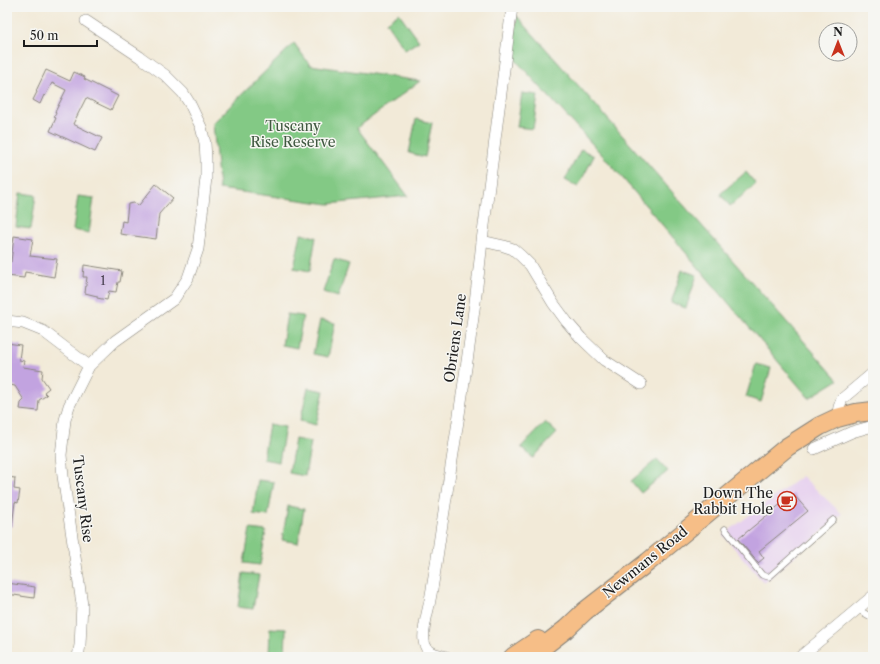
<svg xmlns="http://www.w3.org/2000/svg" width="880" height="664" font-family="'Libre Caslon Text',serif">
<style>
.built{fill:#e7d2ef}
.green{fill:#83c985;stroke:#507250}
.building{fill:#c2a3e0}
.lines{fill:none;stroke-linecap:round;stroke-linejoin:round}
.service-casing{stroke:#87837a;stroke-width:7}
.minor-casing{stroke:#87837a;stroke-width:12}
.primary-casing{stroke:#87837a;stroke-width:20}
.service{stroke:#fff;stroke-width:5.5}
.minor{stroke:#fff;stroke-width:11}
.primary{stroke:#f6be87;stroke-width:18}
.labels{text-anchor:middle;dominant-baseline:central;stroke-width:3;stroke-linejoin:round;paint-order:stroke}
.number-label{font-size:12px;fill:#463e4d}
.park-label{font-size:14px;fill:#405941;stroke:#f6f6f2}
.street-label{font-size:14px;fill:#1c1c1c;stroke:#f6f6f2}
.poi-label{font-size:14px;fill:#1c1c1c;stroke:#f6f6f2;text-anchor:end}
</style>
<rect width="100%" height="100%" fill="#f6f6f2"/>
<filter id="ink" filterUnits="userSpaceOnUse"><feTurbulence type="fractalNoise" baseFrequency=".025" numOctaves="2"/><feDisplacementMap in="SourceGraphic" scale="8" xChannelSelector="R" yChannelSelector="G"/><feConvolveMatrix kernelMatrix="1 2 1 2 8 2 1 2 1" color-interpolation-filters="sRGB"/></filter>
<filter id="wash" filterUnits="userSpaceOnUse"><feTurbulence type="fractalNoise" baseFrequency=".012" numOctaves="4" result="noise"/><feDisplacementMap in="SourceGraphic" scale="16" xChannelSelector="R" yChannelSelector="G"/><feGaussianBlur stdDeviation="0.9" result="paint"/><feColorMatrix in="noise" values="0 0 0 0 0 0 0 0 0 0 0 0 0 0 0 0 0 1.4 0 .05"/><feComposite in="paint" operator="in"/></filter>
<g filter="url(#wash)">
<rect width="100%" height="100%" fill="#f2ead8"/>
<path class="built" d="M802 476 842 514 764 583 723 535Z"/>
<path class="green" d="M399 13 419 41 405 50 386 22Z
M517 16 838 380 809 398 614 168 512 56Z
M294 43 310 65 420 81 357 128 408 196 329 204 219 189 213 123Z
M522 93 538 95 533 129 517 127Z
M416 119 432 123 425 157 409 153Z
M581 149 594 156 578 187 565 180Z
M746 172 756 184 730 206 720 194Z
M20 193 36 195 31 229 16 227Z
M78 196 94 198 89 233 73 230Z
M301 234 316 237 310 271 294 268Z
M334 259 349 264 338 297 323 292Z
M682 270 697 275 686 308 671 303Z
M287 314 303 316 297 348 282 345Z
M320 320 335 323 328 357 313 354Z
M756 364 771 368 761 402 746 397Z
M308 388 324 391 316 425 300 421Z
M545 422 557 433 533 458 521 447Z
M269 424 285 427 279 462 263 459Z
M295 439 311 442 305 476 289 473Z
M657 459 668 471 641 493 631 481Z
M258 480 274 482 268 516 253 514Z
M288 506 304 509 298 543 282 540Z
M250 529 266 531 260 565 244 563Z
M243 573 259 575 253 609 238 607Z
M270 628 286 629 285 657H269Z"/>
<g id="blocks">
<path class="building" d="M46 70 70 81 74 72 85 77 84 79 118 96 111 110 86 98 73 124 102 138 95 152 50 131 56 118 54 117 56 113 55 112 66 90 52 83 45 96 44 95 40 104 33 100 37 92 36 91Z
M156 184 173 198 159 214 156 239 120 234 122 221 126 222 128 204 134 203 139 205Z
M14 236 33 239 30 256 57 259 54 277 25 272 24 278 7 276 8 261 11 262Z
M84 265 122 271 120 282H118L116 292 109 291 107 300 97 298V296L85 293 87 277H83Z
M7 343 21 345 19 360 24 361 23 367 43 370 42 378 49 388 44 392 47 395 39 400 38 411 20 409 21 403 24 400 15 386 10 385 7 382 8 362H7Z
M7 477 15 478 14 489 20 490 18 503 15 502 12 527 7 526Z
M793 494 808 511 759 551 764 558 758 563 738 539Z
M7 583 35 587 34 598 7 594Z"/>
</g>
</g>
<g filter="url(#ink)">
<use href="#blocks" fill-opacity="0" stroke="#87837a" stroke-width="1"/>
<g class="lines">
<g class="service-casing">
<path id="service" d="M725 529 762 575 769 577 833 520
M857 609 873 618"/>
</g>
<g class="minor-casing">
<path id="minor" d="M482 241 504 246 513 249 521 256 530 265 553 303 567 322 581 338 604 360 641 384
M7 321 23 323 43 331 89 366
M837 418 839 407 842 399 873 373
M814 449 852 432 873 426
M78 657 80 645 82 604 63 476 61 455 65 420 69 406 89 366 115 341 174 299 188 278 198 249 206 178V159L205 143 201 127 190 104 183 93 165 75 140 57 86 21
M447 657C438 655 425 653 424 641 422 629 428 612 430 600 434 579 437 558 440 537 455 439 472 340 482 241L512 7
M800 657 873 596"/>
</g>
<g class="primary-casing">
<path id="primary" d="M513 657 538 640
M530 657 566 629 585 611 648 562 787 447 820 426 837 418 856 413 873 411"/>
</g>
<use href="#service" class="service"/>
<use href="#minor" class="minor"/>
<use href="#primary" class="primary"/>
</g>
</g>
<defs>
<g id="cafe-ring" transform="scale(1)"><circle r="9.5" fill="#f6f6f2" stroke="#c8321e" stroke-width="1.5"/><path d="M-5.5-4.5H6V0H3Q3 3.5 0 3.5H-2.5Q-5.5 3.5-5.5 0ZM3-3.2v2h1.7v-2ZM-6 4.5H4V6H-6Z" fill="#c8321e"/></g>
</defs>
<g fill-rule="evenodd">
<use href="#cafe-ring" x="787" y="501"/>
</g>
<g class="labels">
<g class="number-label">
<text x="103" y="280">1</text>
</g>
<g class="park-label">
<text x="293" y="126">Tuscany<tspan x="293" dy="16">Rise Reserve</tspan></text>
</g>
<g class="street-label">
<text transform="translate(455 338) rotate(-82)">Obriens Lane</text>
<text transform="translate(83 499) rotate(83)">Tuscany Rise</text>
<text transform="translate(645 562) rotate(-39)">Newmans Road</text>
</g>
<g class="poi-label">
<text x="773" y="493">Down The<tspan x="773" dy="16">Rabbit Hole</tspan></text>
</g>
</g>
<rect width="880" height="664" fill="none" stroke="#f6f6f2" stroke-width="24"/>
<g transform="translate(838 42)"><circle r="19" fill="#f6f6f2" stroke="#9f9f9c"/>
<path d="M0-3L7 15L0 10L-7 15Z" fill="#c8321e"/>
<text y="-6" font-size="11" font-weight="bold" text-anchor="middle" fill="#1c1c1c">N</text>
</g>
<path d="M24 40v6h73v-6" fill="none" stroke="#1c1c1c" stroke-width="2"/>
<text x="30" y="40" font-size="12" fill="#1c1c1c" stroke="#f6f6f2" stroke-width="3" paint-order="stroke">50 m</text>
</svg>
